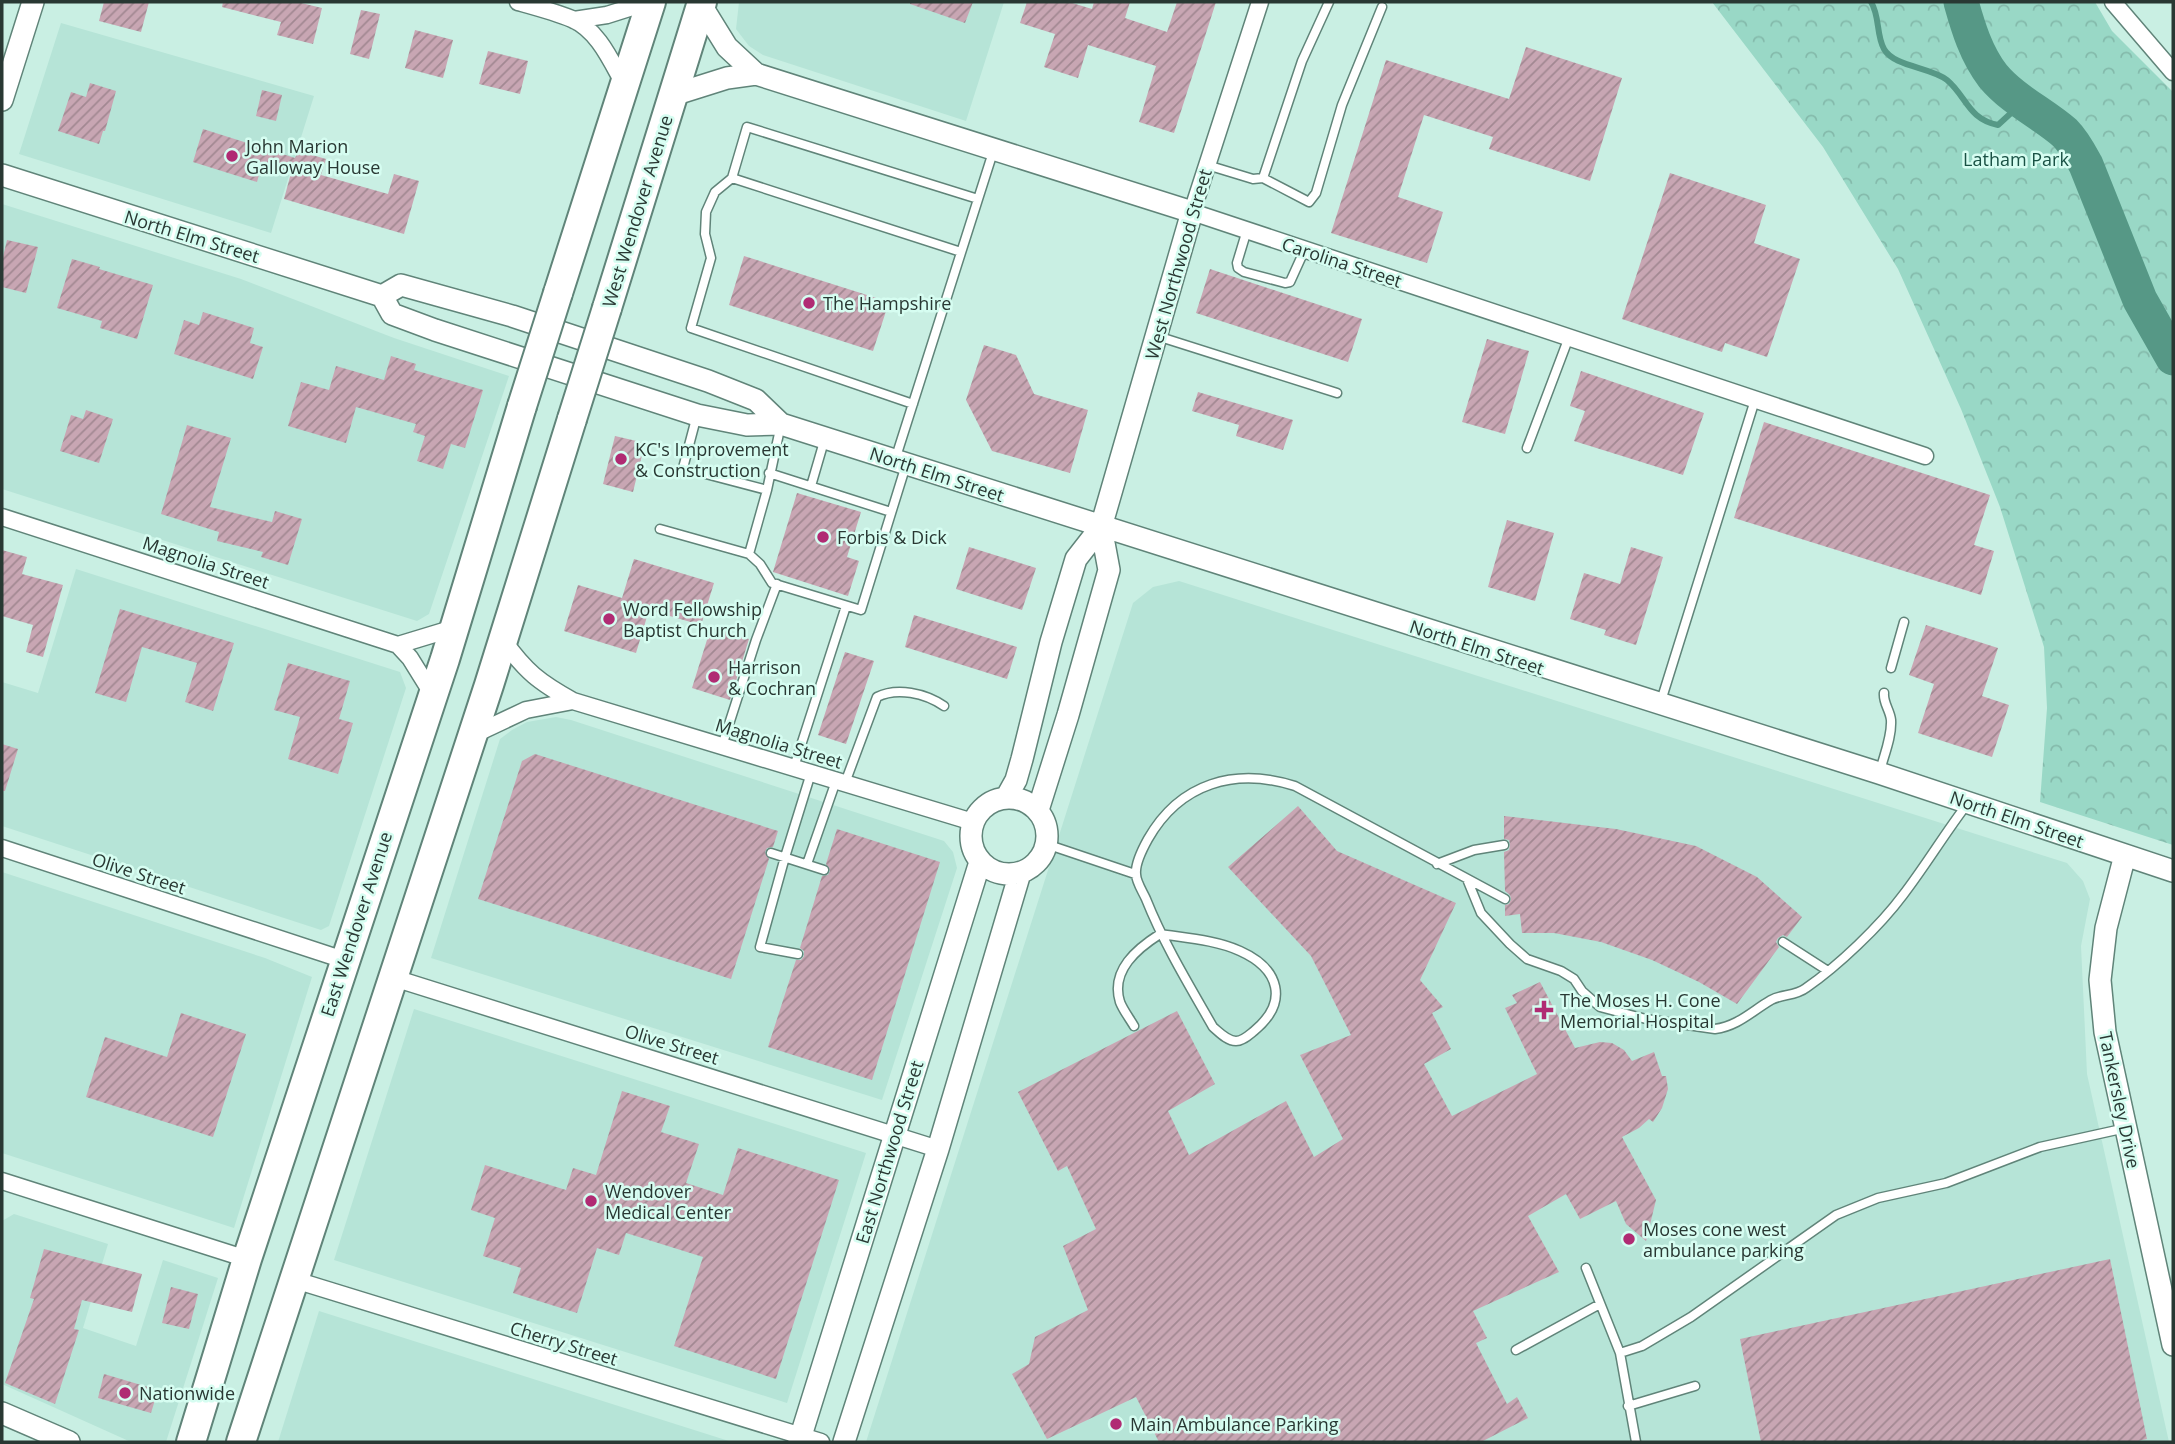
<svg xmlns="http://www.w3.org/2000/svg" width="2175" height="1444" font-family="'Open Sans',sans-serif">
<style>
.built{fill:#b6e4d7}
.park{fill:url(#park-crowns)}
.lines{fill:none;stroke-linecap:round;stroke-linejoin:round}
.stream{stroke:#569886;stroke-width:6}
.river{stroke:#569886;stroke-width:35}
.building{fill:url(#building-hatch)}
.lane-casing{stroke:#608479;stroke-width:11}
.street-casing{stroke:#608479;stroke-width:19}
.secondary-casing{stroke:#608479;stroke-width:24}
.highway-casing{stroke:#608479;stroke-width:32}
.lane{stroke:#fff;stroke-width:8}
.street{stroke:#fff;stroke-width:16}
.secondary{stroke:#fff;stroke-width:21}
.highway{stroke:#fff;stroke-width:28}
.highway-bridge-casing{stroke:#608479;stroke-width:32;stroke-linecap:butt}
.highway-bridge{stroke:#fff;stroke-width:28}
.poi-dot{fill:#b02b73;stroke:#d6fdf1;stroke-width:2.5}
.labels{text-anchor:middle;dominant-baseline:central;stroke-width:5;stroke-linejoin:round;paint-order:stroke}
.poi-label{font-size:18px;fill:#293833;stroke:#d6fdf1;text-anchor:start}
.park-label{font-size:18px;fill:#195144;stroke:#d6fdf1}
.street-label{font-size:18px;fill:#293833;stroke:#d6fdf1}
</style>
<defs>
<pattern id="park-crowns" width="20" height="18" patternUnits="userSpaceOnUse" patternTransform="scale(1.75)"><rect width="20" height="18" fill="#99d8c6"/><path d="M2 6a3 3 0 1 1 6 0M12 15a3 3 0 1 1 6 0" fill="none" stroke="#84baab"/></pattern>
<pattern id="building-hatch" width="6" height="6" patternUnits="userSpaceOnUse" patternTransform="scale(1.75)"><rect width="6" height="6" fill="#c8a6b3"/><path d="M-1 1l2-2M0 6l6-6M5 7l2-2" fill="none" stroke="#a28892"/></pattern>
</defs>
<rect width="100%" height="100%" fill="#c9efe3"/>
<path class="built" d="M739 2H1004L966 121 763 55 749 46 736 29Z
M61 23 314 96 271 233 19 154Z
M2 204 241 279 394 338 509 376 429 614 417 621 2 489Z
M76 569 400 672 406 688 329 926 321 930 2 826V682L38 693Z
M1179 581 2067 863 2083 881 2090 899 2081 946 2087 1074 2169 1442H866L1133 603 1153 587Z
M556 717 571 720 944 841 953 852 957 868 882 1100 431 958 500 739 512 730 527 722Z
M2 872 265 958 312 977 234 1228 2 1153Z
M414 1009 866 1153 787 1403 334 1260Z
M14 1214 108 1244 83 1328 136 1346 163 1260 218 1278 166 1442H131L2 1384V1221Z
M319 1311 732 1442H278Z"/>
<path class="park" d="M1712 2H2095L2112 31 2173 92V845L2040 802 2047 708 2044 647 2000 507 1961 409 1898 269 1823 147Z"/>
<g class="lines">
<path class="stream" d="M1871 2C1880 16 1876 35 1884 49 1894 67 1931 67 1947 80 1967 97 1968 119 1998 125L2022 103"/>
<path class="river" d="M1961 2C1968 27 1976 54 1993 76 2013 100 2042 113 2065 133 2074 142 2080 154 2086 165L2140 300 2173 358"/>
</g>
<path class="building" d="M104 2H149L141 32 99 21Z
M223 2H297L322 8 313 44 277 35 281 22 222 7Z
M910 2H973L965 23 910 4Z
M1027 2H1069L1092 9 1094 2H1130L1125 18 1167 32 1177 2H1216L1174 133 1139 122 1156 66 1088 45 1078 78 1044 67 1055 34 1020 23Z
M361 10 380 14 369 59 350 54Z
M415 30 453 40 443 78 405 68Z
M1526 47 1622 78 1590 181 1489 149 1493 137 1424 115 1398 197 1443 212 1427 263 1331 233 1386 60 1509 99Z
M488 51 528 61 520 94 479 84Z
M90 83 116 91 105 131H103L99 144 58 131 71 92 86 97Z
M262 90 282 95 276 121 256 116Z
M203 129 295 158 298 151 326 159 321 175 388 194 394 174 419 181 404 234 284 199 291 173 262 164 257 182 193 162Z
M1670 173 1766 205 1754 243 1800 259 1767 357 1725 343 1722 352 1622 319Z
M7 240 38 247 26 293 2 287V261Z
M744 256 889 302 873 351 729 305Z
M72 259 100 267 99 269 153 285 137 339 100 328 102 321 57 308Z
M1210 269 1362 319 1348 362 1196 313Z
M203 312 254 328 250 343 263 347 253 379 174 354 184 320 199 325Z
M1487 339 1529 351 1505 434 1462 422Z
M984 345 1016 355 1034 394 1088 410 1070 473 992 451 966 400Z
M391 356 416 364 414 370 483 390 465 448 451 444 443 469 417 461 425 436 413 432 416 424 356 407 346 443 288 426 301 382 329 390 336 366 384 380Z
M1581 371 1704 413 1683 475 1574 441 1585 411 1570 406Z
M1198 392 1293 420 1283 450 1236 436 1239 425 1192 411Z
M86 410 113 419 99 463 60 451 71 415 83 419Z
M1764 422 1990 495 1974 545 1994 551 1981 595 1734 518Z
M187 425 231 438 210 507 272 522 275 511 302 519 288 565 261 557 263 552 217 541 219 532 161 514Z
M615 436 645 443 633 492 603 484Z
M797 493 861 512 847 557 859 561 848 596 773 572Z
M1507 520 1554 533 1535 601 1488 587Z
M969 547 1036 568 1022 610 956 589Z
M1631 547 1663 557 1636 645 1604 635 1606 630 1570 619 1584 573 1620 584Z
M2 550 27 557 22 574 63 585 43 657 26 652 33 625 2 616Z
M634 559 714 583 701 625 649 610 636 653 564 631 578 585 622 598Z
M120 609 234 643 213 711 185 702 197 663 142 647 126 702 95 693Z
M914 615 1017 647 1007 679 905 647Z
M1926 625 1998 648 1982 696 2009 705 1992 757 1918 733 1934 684 1909 675Z
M711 627 749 639 730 700 692 688Z
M845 652 874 661 846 744 818 735Z
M288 663 350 681 339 719 353 723 338 774 288 759 300 717 274 710Z
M2 744 18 749 5 791H2Z
M535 754 778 831 773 847 767 848 765 852 769 859 731 979 478 899 522 761Z
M1298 806 1337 851 1456 903 1420 980 1443 1007 1432 1013 1451 1049 1424 1064 1452 1116 1537 1074 1505 1008 1517 1003 1512 995 1540 982 1575 1048 1600 1042 1612 1043 1624 1050 1632 1061 1654 1052 1662 1076H1666L1668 1089 1662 1108 1653 1122 1649 1119 1639 1128 1622 1137 1656 1200 1646 1241 1626 1224 1616 1201 1580 1219 1566 1194 1528 1216 1559 1272 1473 1311 1487 1338 1476 1343 1507 1404 1517 1397 1528 1418 1481 1442H1159L1136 1397 1047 1439 1012 1374 1029 1364 1035 1337 1088 1310 1063 1246 1096 1229 1067 1166 1058 1171 1018 1092 1177 1011 1215 1084 1168 1111 1189 1155 1286 1101 1314 1157 1343 1139 1300 1055 1351 1035 1311 956 1228 867Z
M1504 816 1616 829 1696 846 1757 877 1802 917 1787 937 1783 935 1778 938 1776 942 1779 947 1737 1004 1699 982 1652 960 1601 942 1554 933H1522L1520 914 1505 916V905L1509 904 1511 899 1510 895 1505 891 1504 852 1509 850 1510 845 1509 840 1504 839Z
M837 829 940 862 872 1080 768 1047 796 960H801L804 956V951L800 948 822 876 828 875 830 871 826 864Z
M181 1013 246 1034 213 1137 86 1097 105 1037 167 1057Z
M622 1091 670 1106 661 1132 699 1144 686 1183 723 1195 738 1148 839 1180 776 1379 674 1346 703 1257 626 1233 619 1255 597 1248 577 1313 513 1293 521 1268 483 1256 495 1218 471 1210 485 1165 566 1190 573 1168 596 1175Z
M44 1249 142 1274 132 1312 82 1300 74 1329 79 1330 55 1404 5 1383 34 1299 30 1298Z
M2110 1259 2147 1439 2133 1442H1761L1740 1339Z
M171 1287 198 1294 189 1329 162 1323Z
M104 1374 158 1390 151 1413 98 1398Z"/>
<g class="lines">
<g class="lane-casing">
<path id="lane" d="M1207 165 1253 179 1263 178 1309 202 1316 193 1342 105 1382 7
M732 178 715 192 706 212 705 234 711 258 691 328 913 404
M1263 178 1302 61 1329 2
M1247 230 1237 263 1238 268 1244 272 1285 283 1290 282 1305 249
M961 252 732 178 747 127 978 199
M1157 336 1337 393
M697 415 683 468 767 490
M781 424 767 490 749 554 760 564 772 583 861 610 906 465
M1527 448 1569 337
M895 460 994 149
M769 473 891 512
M811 486 825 438
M660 529 749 554
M1891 668 1904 622
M1661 701 1755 400
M722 746 756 640 777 584
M794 767 846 606
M1880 771C1884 755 1892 737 1891 720 1890 710 1883 703 1884 693
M845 783 877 697C897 687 925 693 944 706
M1046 844 1135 874
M771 853 824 870
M807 864 836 781
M1437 864 1474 850 1504 845
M1467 879 1481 913 1510 944 1527 959 1561 971 1574 979 1582 991 1600 1007 1646 1019 1715 1029C1738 1026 1752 1011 1771 1000 1782 994 1796 996 1806 988 1838 966 1880 926 1903 895 1926 865 1945 833 1968 803
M1783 942 1828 971
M798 954 760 947 785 857 811 773
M1134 1026C1130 1019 1123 1010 1120 1002 1110 970 1138 948 1160 934 1186 938 1216 940 1240 951 1280 969 1289 1002 1254 1031 1249 1035 1243 1041 1236 1041 1227 1041 1219 1032 1213 1027 1189 985 1164 944 1146 899 1143 892 1136 882 1136 874 1135 864 1143 848 1148 839 1180 783 1235 767 1295 786L1505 899
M1586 1268 1620 1353 1636 1442
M1516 1350 1600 1304
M1620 1353 1642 1346 1691 1317 1836 1215 1878 1198 1946 1183 2040 1147 2126 1128
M1628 1406 1695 1386"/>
</g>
<g class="street-casing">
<path id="street" d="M518 2C536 7 555 12 572 19 598 30 611 61 624 84
M1260 2 1192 212 1925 456
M2113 2 2173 72
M574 20 607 15 648 2
M2 517 398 645 410 658 433 695
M503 640C526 672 539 682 573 701L973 822
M398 645 454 628
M473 735 526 710 573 701
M2 848 344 960
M394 978 938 1149
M2 1181 247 1259
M295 1280 821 1442"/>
</g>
<g class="secondary-casing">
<path id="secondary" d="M701 5 727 47 756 74 1192 212 1101 527 1076 559 1051 642 1022 759 1016 780 1006 798
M673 95 727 78 756 74
M2 100 33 2
M2 175 382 296 392 314 435 330 697 415 747 425 781 424 1879 773 2173 871
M382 296 401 285 512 316 708 381 756 400 781 424
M971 836a38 38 0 1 1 76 0a38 38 0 1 1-76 0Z
M1038 810 1068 715 1109 570 1101 527
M2125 855 2106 928 2100 980 2105 1032 2173 1345
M2 1413 69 1442
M799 1442 980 862
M844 1442 938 1149 1020 873"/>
</g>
<g class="highway-casing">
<path id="highway" d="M558 293 651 2
M607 308 702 2
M191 1442 247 1259 445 659 522 406
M241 1442 489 685 572 419"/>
</g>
<use href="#lane" class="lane"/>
<use href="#street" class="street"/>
<use href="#secondary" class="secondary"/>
<use href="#highway" class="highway"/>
<g class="highway-bridge-casing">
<path id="highway-bridge" d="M522 406 558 293
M572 419 607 308"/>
</g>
<use href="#highway-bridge" class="highway-bridge"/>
</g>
<g class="poi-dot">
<circle cx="232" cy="156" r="7"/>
<circle cx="809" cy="303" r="7"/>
<circle cx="621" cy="459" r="7"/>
<circle cx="823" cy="537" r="7"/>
<circle cx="609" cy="619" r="7"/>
<circle cx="714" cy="677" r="7"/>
<path d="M1540.5 999.5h7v7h7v7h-7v7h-7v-7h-7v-7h7z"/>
<circle cx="591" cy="1201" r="7"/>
<circle cx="1629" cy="1239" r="7"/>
<circle cx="125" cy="1393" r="7"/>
<circle cx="1116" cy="1424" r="7"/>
</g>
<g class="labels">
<g class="poi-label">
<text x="246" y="146">John Marion<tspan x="246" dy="21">Galloway House</tspan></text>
<text x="823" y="303">The Hampshire</text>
<text x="635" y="449">KC's Improvement<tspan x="635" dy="21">&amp; Construction</tspan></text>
<text x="837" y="537">Forbis &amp; Dick</text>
<text x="623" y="609">Word Fellowship<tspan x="623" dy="21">Baptist Church</tspan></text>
<text x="728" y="667">Harrison<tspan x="728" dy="21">&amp; Cochran</tspan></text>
<text x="1560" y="1000">The Moses H. Cone<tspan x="1560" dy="21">Memorial Hospital</tspan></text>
<text x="605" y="1191">Wendover<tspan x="605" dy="21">Medical Center</tspan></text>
<text x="1643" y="1229">Moses cone west<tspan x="1643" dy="21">ambulance parking</tspan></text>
<text x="139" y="1393">Nationwide</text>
<text x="1130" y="1424">Main Ambulance Parking</text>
</g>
<g class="park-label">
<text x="2016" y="159">Latham Park</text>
</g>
<g class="street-label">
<text transform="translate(637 211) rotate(-73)">West Wendover Avenue</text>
<text transform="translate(192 236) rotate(17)">North Elm Street</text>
<text transform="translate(1342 262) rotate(18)">Carolina Street</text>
<text transform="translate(1178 264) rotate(-74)">West Northwood Street</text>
<text transform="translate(937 474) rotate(18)">North Elm Street</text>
<text transform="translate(206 562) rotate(18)">Magnolia Street</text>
<text transform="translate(1477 647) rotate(18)">North Elm Street</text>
<text transform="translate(779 743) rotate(17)">Magnolia Street</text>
<text transform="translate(2017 819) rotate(19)">North Elm Street</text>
<text transform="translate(139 873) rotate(18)">Olive Street</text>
<text transform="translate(356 924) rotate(-72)">East Wendover Avenue</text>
<text transform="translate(672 1044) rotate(17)">Olive Street</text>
<text transform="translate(2120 1100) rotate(78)">Tankersley Drive</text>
<text transform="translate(889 1152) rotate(-73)">East Northwood Street</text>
<text transform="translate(564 1343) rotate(17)">Cherry Street</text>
</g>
</g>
<rect width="2175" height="1444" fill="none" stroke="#293833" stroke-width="7"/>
</svg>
